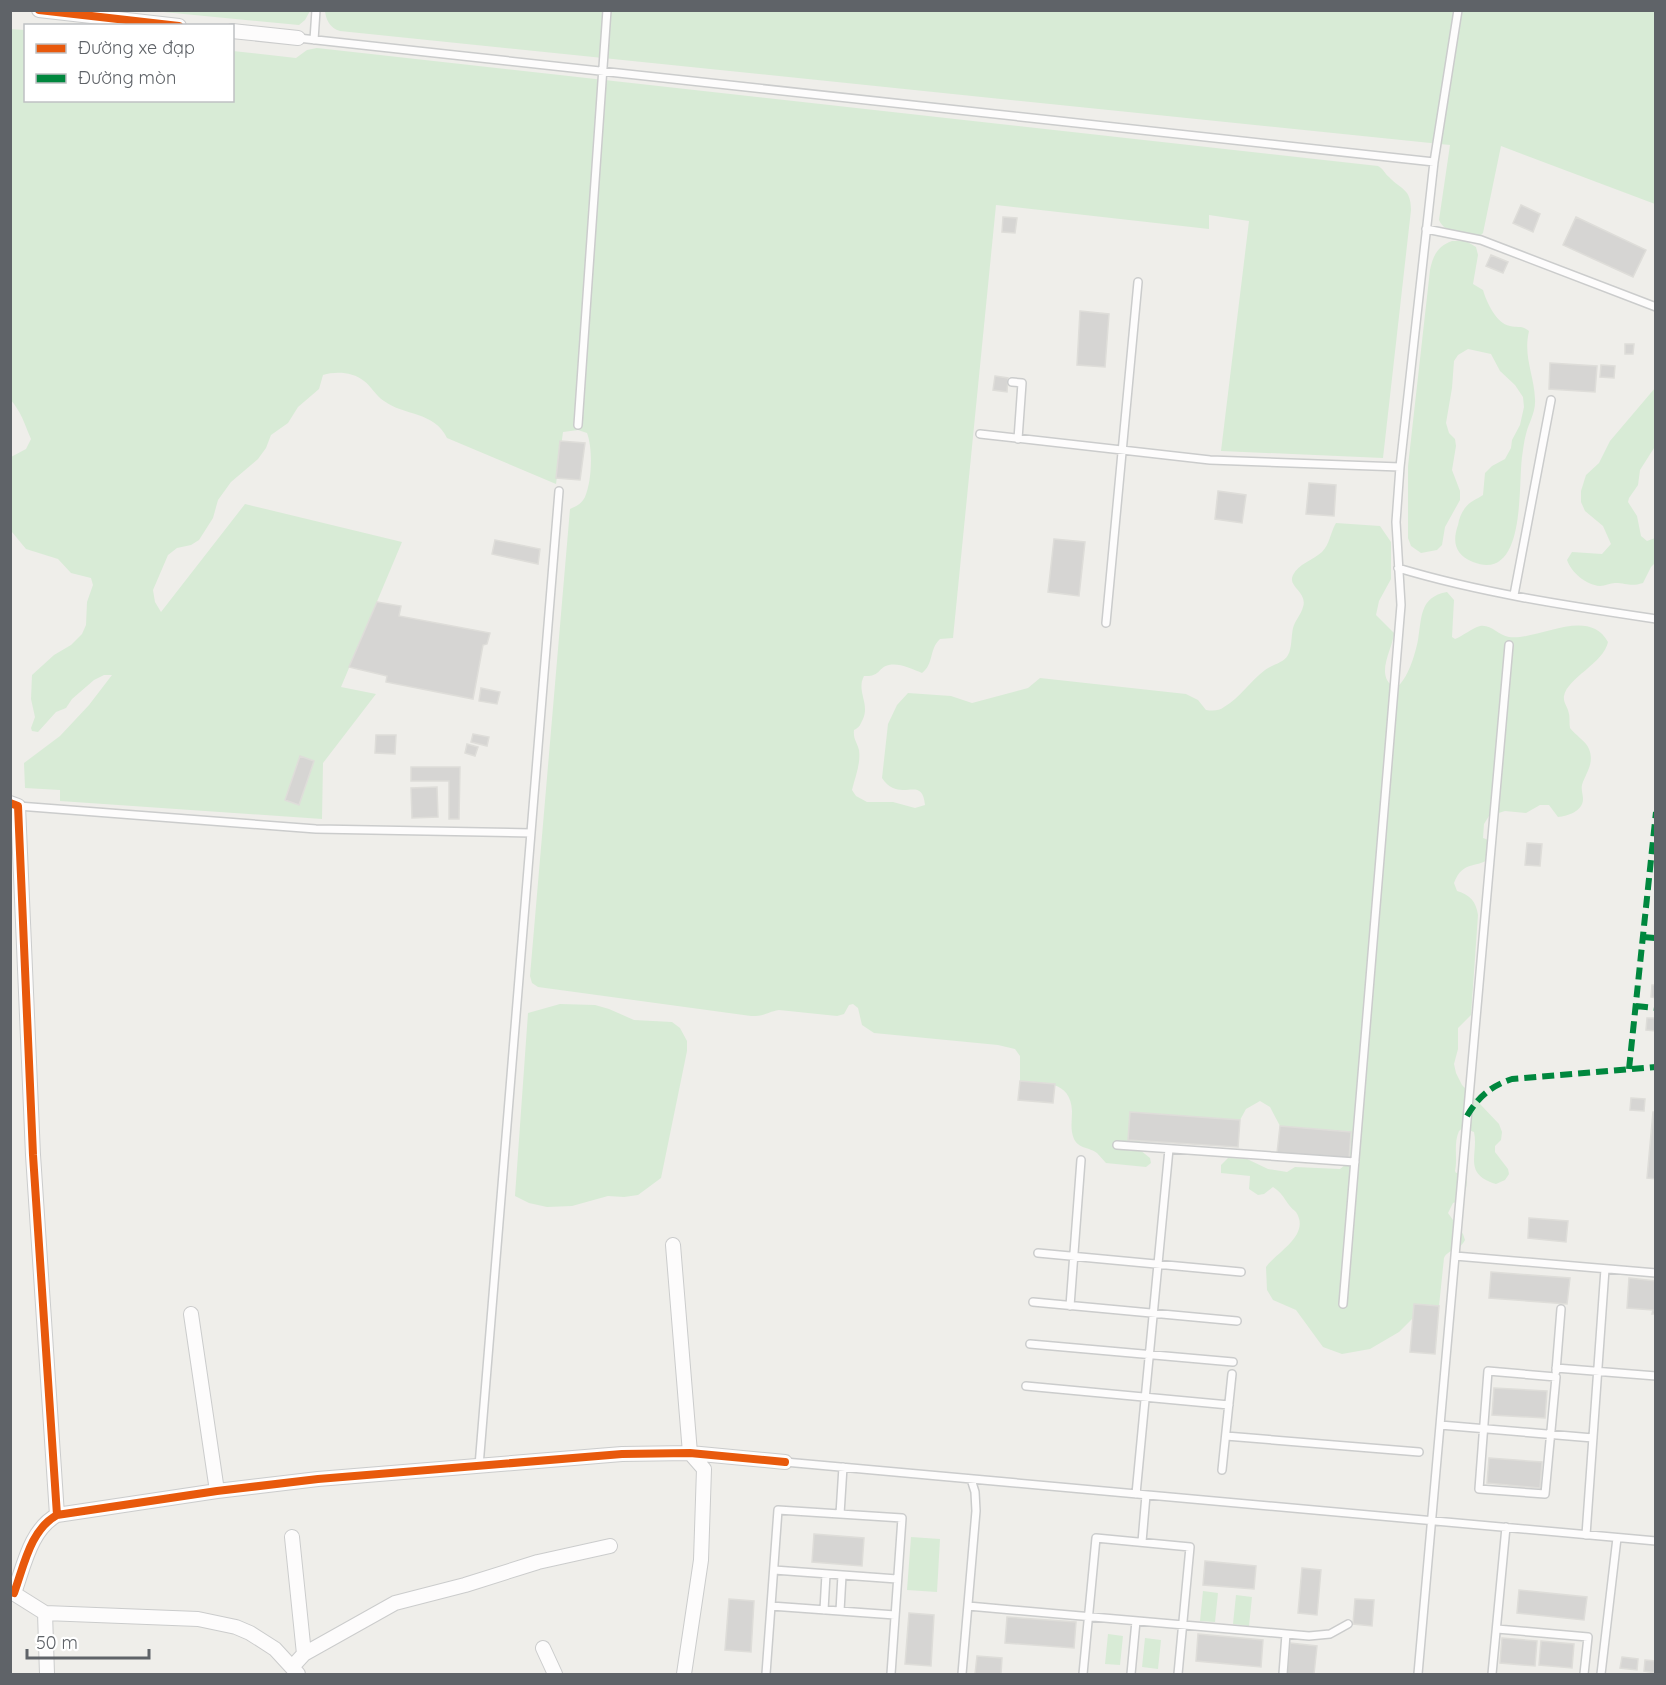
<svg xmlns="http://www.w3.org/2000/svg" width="1666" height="1685" font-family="Quicksand,sans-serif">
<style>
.green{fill:#d8ebd6}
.building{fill:#d6d5d3;stroke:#deddd9;stroke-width:1.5}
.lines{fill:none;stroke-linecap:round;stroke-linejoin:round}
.lane-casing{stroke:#cbcccc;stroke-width:10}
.street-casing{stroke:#cbcccc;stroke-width:16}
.lane{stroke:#fdfcfc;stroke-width:7}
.street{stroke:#fdfcfc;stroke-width:14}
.quiet{stroke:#00873e;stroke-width:6;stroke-dasharray:12 6;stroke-linecap:butt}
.cycleway-casing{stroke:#fff;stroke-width:11}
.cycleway{stroke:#e8590c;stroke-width:8}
</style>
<rect width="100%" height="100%" fill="#efeeea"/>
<path class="green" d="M153 11H310L305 20 299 25Z
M325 11H1655V204L1501 146 1483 233 1480 236C1466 236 1445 234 1439 220L1450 145 340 31C330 28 326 20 325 11Z
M10 29 25 30 26 100H232L233 51 296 58 307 50 317 48 1378 166C1384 169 1384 173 1389 177 1401 190 1411 188 1411 210L1383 458 1221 451 1249 221 1209 215V229L996 205 953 638 940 639C929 649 934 664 922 673 912 669 900 663 889 665 878 667 881 677 864 676 856 691 870 703 863 719 860 725 860 727 854 730 853 739 857 742 859 750 861 764 855 777 852 790L856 796 867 802H893L915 808 925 805C922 773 900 805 882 778L888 724 897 705 908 693 951 696 972 703 1028 688 1040 678 1186 694 1198 700 1206 710C1213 711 1219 711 1224 707 1240 698 1250 681 1265 670 1271 665 1284 663 1288 655 1292 648 1291 637 1293 628 1295 620 1301 615 1303 607 1308 592 1287 587 1293 575 1298 564 1313 560 1322 552 1330 544 1330 533 1336 523L1380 526 1391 542V579L1379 601 1376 615 1394 633C1393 649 1373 677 1396 688 1408 679 1415 655 1418 640 1422 618 1419 597 1447 592L1454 600 1452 637 1455 639C1463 636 1472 628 1480 626 1491 624 1498 635 1509 637 1538 641 1588 606 1608 642 1604 663 1567 678 1564 696 1563 703 1568 707 1569 714 1570 718 1569 723 1570 728 1575 735 1586 741 1589 749 1595 764 1585 774 1582 785 1581 790 1583 794 1583 799 1583 811 1568 816 1558 817L1549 805H1540L1526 813 1505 811 1489 816 1484 824 1483 838 1494 842 1493 856C1477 870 1463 859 1454 883L1457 891C1470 895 1476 901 1478 915L1471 1015 1458 1028V1049L1454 1064 1456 1073 1462 1085 1499 1124 1502 1132 1501 1140 1495 1146V1152L1508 1169 1509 1174 1505 1180 1496 1184C1462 1174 1479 1154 1474 1132L1463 1128 1459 1131C1453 1145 1458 1158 1455 1171L1456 1173 1464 1171C1470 1182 1466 1200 1453 1203L1448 1213 1463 1234 1465 1240C1459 1252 1449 1248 1444 1258L1439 1306 1415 1304 1413 1318 1399 1332 1370 1349 1342 1354 1323 1347 1296 1310 1273 1300 1267 1290 1266 1267C1277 1252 1311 1235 1296 1212 1294 1210 1291 1208 1289 1205 1284 1198 1281 1192 1273 1187L1264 1194 1258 1195 1249 1189 1250 1176 1221 1173V1165L1228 1158 1247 1159 1268 1169 1287 1172 1295 1167 1340 1169C1352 1162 1350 1145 1351 1132L1280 1126 1270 1107 1260 1101 1246 1109 1240 1120 1131 1112 1140 1140V1150L1150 1158 1151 1163 1146 1167 1106 1163C1103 1160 1100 1156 1097 1153 1089 1147 1079 1149 1074 1139 1070 1130 1072 1120 1072 1111 1071 1080 1043 1083 1020 1081V1056L1015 1049 998 1045 874 1033 862 1025 858 1008 853 1004 849 1005 844 1014 837 1016 779 1010C767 1012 766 1016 751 1016L538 987 532 983 530 976 570 509C577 506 582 503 585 497 592 481 593 449 587 433L578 430 563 432 556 484 447 438C434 411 404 416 384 401 376 396 371 386 364 381 353 372 336 371 323 375L319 389 298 407 288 423 271 435 266 448 258 459 231 482 218 500 213 518 199 540 191 545 177 548 168 555 153 590 155 602 161 612 245 504 402 542 341 687 376 694 323 763 322 819 60 801V790L25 788 24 763 60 736 89 705 112 675H104L94 680 72 699 66 708 56 712 38 732 32 731 31 728 35 717 31 699 32 675 54 655 71 645 82 634 86 625 87 602 93 585 91 578 71 573 58 559 26 549 12 532 11 457 26 449 31 439C24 423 22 413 10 399Z
M1452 241H1466L1476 247 1478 255 1473 284 1483 290C1487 303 1496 323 1510 326 1518 328 1522 325 1529 331 1523 357 1534 374 1535 399 1536 412 1529 422 1526 434 1524 441 1523 450 1522 457 1518 487 1526 583 1473 562 1455 555 1452 542 1458 525 1459 519 1461 513 1465 508 1469 502 1477 499 1483 495L1485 473 1492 466 1505 459 1511 448 1512 440 1520 425 1524 407 1523 397 1515 385 1500 371 1491 354 1468 349 1458 355 1454 361 1452 388 1446 423 1449 433 1455 439 1456 446 1452 470 1460 491V500L1445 527 1442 545 1437 550 1421 553 1411 546 1408 538V466L1430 270C1433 255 1438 246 1452 241Z
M1655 388 1654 448 1640 470 1638 485 1629 498 1628 502 1637 516 1641 536 1647 541 1655 538V563L1651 567 1643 583C1630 587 1627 583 1615 583 1610 583 1605 586 1600 586 1586 585 1571 572 1567 560L1572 552 1602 554 1611 544 1603 526 1585 511 1581 502V491L1586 475 1599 463 1610 441Z
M560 1004 595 1005 609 1009 634 1020 672 1022 680 1028 687 1041V1051L661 1178 638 1195 624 1197 608 1196 572 1206 547 1207 529 1203 515 1196 528 1013Z
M911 1537 940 1539 937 1592 907 1590Z
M1203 1591 1218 1593 1215 1622 1200 1621Z
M1236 1595 1252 1597 1249 1626 1233 1624Z
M1108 1634 1123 1636 1120 1665 1105 1664Z
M1145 1638 1161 1640 1158 1669 1142 1667Z"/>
<path class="building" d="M1521 205 1540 214 1533 232 1513 223Z
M1003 217 1017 218 1015 233 1002 232Z
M1576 217 1646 250 1633 277 1563 245Z
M1491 255 1508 262 1503 273 1486 266Z
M1080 311 1109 314 1105 367 1077 365Z
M1625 344H1634L1633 354H1625Z
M1550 363 1597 366 1595 392 1549 389Z
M1601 365 1615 366 1614 378 1600 377Z
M995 376 1008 378 1007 392 993 390Z
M560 441 585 443 580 480 556 478Z
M1309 483 1336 485 1334 516 1306 514Z
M1218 491 1246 495 1242 523 1215 519Z
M1054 539 1085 542 1079 596 1048 592Z
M495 540 540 549 538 564 492 554Z
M377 602 401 606 399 616 490 633 487 644 483 645 473 699 386 682 387 676 349 667Z
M481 688 500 692 497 704 479 701Z
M473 734 489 737 487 746 471 742Z
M376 735H396L395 754 375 753Z
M467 744 478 747 475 756 465 753Z
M300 756 314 761 299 805 285 800Z
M411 767H460L459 819H449V781H411Z
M437 787 438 817 412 818 411 788Z
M1527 843 1542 844 1540 866 1525 865Z
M1652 985H1656V998L1651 997Z
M1647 1018H1656V1031L1646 1030Z
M1020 1081 1055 1084 1053 1103 1018 1100Z
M1631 1098 1645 1099 1644 1111 1630 1110Z
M1130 1112 1240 1120 1238 1147 1128 1140Z
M1653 1112H1656V1179L1647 1178Z
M1280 1126 1351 1132 1349 1159 1277 1153Z
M1529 1218 1568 1221 1566 1242 1528 1238Z
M1491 1272 1570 1278 1567 1304 1489 1298Z
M1629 1278 1656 1281V1314H1652L1653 1310 1627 1308Z
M1414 1304 1439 1306 1435 1354 1410 1352Z
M1494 1388 1547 1391 1545 1418 1492 1415Z
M1489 1458 1542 1462 1540 1488 1487 1483Z
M814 1534 864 1538 862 1566 812 1562Z
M1205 1561 1256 1566 1254 1589 1203 1585Z
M1302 1568 1321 1570 1317 1615 1298 1613Z
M1519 1590 1587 1597 1584 1620 1517 1613Z
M729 1599 754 1601 751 1652 725 1650Z
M1355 1599 1374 1600 1372 1626 1353 1624Z
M909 1613 934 1615 931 1666 905 1664Z
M1007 1617 1076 1622 1074 1648 1005 1643Z
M1198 1634 1263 1640 1261 1667 1196 1661Z
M1502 1638 1537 1641 1535 1666 1500 1663Z
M1541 1641 1574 1644 1572 1668 1539 1665Z
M1290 1643 1317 1646 1314 1674H1287Z
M977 1656 1002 1658 1001 1674H975Z
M1622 1657 1638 1659 1637 1670 1620 1668Z
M1645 1660 1656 1661V1673L1644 1671Z"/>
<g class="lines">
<g class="lane-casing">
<path id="lane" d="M298 38 1434 162
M314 40 316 10
M1426 229 1481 240 1656 307
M1012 382 1022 383 1018 439
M578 425 607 10
M980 434 1210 460 1400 467
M1398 568C1481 593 1569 606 1656 619
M1514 595 1551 400
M1106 623 1138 282
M18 806 316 829 531 833
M1117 1145 1355 1162
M1038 1253 1241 1272
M1455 1256 1656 1273
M1033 1302 1237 1321
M1343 1304 1401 605 1396 522 1400 467 1434 162 1458 10
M1070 1306 1081 1160
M1030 1344 1233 1362
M1556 1368 1656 1376
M1488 1371 1556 1377 1545 1494 1479 1489Z
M1556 1371 1561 1309
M1026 1386 1229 1405
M1440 1425 1593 1438
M1226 1436 1419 1452
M785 1462 1656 1541
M479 1466 559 491
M1222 1470 1232 1374
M1136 1494 1169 1149
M840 1514 843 1467
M1586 1535 1605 1269
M1142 1542 1146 1495
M774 1570 897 1579
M771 1606 895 1615
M968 1606 1309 1636 1330 1634 1348 1624
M824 1610 826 1574
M840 1611 842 1575
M1497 1629 1588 1637 1584 1674
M766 1674 778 1510 902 1518 891 1674
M962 1674 976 1511 975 1492 971 1479
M1083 1674 1096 1538 1190 1547 1178 1674
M1131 1674 1136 1621
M1283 1674 1286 1634
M1418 1674 1509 645
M1492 1674 1506 1527
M1601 1674 1617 1538"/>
</g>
<g class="street-casing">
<path id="street" d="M39 10 179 26
M232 31 298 38
M10 803 18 806 33 1155 57 1515
M673 1245 690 1453 704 1469 701 1560 684 1674
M191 1314 217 1491
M292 1537 304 1654
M10 1591 45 1613 198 1619 236 1627 250 1633 275 1649 298 1674
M14 1593C24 1566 30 1530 57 1515L217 1491 318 1479 622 1454 690 1453 785 1462
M45 1613 47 1674
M543 1648 555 1674
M292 1667 304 1654 395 1603 465 1585 538 1562 610 1546"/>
</g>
<use href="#lane" class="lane"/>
<use href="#street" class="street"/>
<path class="quiet" d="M1643 937 1656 938
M1636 1006 1656 1008
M1629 1069 1656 812
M1467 1116C1478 1097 1491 1086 1512 1079L1656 1067"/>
<g class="cycleway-casing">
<path id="cycleway" d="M39 10 179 26
M10 803 18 806 33 1155 57 1515
M14 1593C24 1566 30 1530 57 1515L217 1491 318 1479 622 1454 690 1453 785 1462"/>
</g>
<use href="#cycleway" class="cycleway"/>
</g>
<rect width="1666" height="1685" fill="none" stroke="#5f6368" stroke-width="24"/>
<rect x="24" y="24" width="210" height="78" fill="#ffffff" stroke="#bfc1c3" stroke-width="1.5"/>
<rect x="36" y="44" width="30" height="9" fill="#e8590c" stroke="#bfc1c3" stroke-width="1.5"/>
<text x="78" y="54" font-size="18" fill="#5f6368">Đường xe đạp</text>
<rect x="36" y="74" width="30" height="9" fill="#00873e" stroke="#bfc1c3" stroke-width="1.5"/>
<text x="78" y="84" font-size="18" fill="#5f6368">Đường mòn</text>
<path d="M27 1649v9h122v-9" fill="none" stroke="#5f6368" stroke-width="3"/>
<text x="36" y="1649" font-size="18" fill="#5f6368" stroke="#ffffff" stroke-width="4.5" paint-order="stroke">50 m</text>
</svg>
